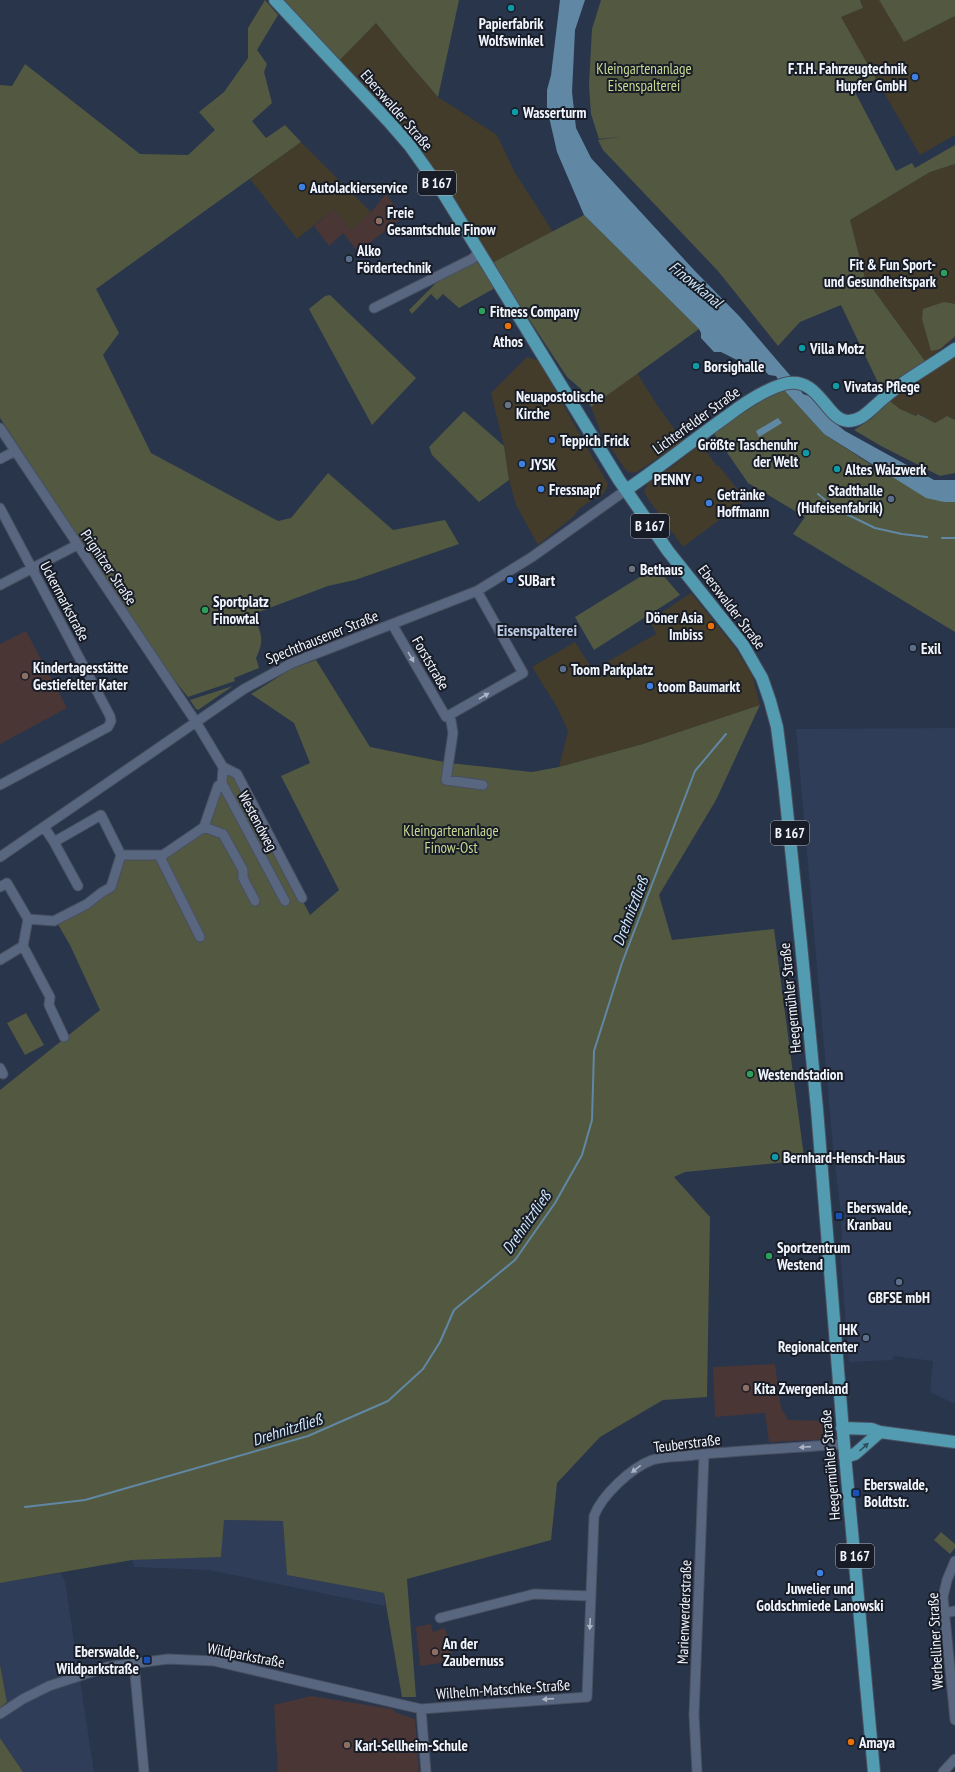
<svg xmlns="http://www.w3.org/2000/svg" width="955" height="1772" font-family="'PT Sans Narrow',sans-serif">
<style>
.commercial{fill:#433c2a}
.built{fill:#2f3d59}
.education{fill:#4b3636}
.green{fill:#535841}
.water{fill:#6088a4}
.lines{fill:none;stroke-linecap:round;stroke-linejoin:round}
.stream{stroke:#6088a4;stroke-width:2}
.minor-casing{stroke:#485061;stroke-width:11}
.major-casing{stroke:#485061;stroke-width:14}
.minor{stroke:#59667f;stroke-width:9}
.major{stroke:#539bb1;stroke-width:12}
.oneway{fill:#adb5c5}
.oneway2{fill:#2f4f5e}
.culture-dot{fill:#0f9aa8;stroke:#171c26;stroke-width:1.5}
.shop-dot{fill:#3f7fe0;stroke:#171c26;stroke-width:1.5}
.education-dot{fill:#8d6e63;stroke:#171c26;stroke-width:1.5}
.service-dot{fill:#5c6f8a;stroke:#171c26;stroke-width:1.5}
.leisure-dot{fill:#2e9e5b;stroke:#171c26;stroke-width:1.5}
.food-dot{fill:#e8710a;stroke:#171c26;stroke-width:1.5}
.worship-dot{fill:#6b7280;stroke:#171c26;stroke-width:1.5}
.transit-dot{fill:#1a4fb4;stroke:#171c26;stroke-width:1.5}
.labels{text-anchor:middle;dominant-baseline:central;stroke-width:4;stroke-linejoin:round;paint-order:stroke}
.shield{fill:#171c26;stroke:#b0b4bd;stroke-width:1}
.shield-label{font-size:14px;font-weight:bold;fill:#f1f5fe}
.poi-label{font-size:15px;font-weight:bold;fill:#f1f5fe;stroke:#171c26;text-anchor:start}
.park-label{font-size:15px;fill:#c9d792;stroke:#171c26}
.street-label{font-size:15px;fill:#f1f5fe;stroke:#171c26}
.water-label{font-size:16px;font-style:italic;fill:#cee7fa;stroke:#171c26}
.neighbourhood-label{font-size:16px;font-weight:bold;fill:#bbcae5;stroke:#171c26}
</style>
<rect width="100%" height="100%" fill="#29354b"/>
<path class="commercial" d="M860 0H879L904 42 955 16V135L920 155 840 17 863 8Z
M376 23 406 60 438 97 497 135 514 171 553 232 492 263 338 62Z
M301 142 371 212 351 231 334 209 297 239 250 179Z
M955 164V338L925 361 865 278 850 220 930 172Z
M527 357 539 361 580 435 608 484 605 492 600 497 595 498 579 509 574 516 538 545 516 505 509 480 504 446 491 393Z
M955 357V420L947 416 935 423 919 414 916 416 900 409 889 400Z
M637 373 657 405 683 441 637 472 632 473 628 472 623 466 601 433 591 407Z
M698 446 703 447 717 466H719L746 500 683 547 648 499 644 491 649 482 674 465Z
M691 593 734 646 744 662 752 675 760 705 643 744 559 767 568 731 557 707 532 667 575 642 593 670 656 634 650 620Z"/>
<path class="built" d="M955 728V1404L930 1392 933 1361 894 1356 892 1360 849 1362 840 1249 842 1237 840 1206 833 1147 796 729Z
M224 1520 283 1521 287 1575 384 1593 385 1606 209 1570 134 1567 132 1560 221 1557Z
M61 1573 65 1582 94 1772H23L0 1738V1722L7 1702 0 1665V1583Z"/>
<path class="education" d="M386 194 403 217 358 252 343 233 329 246 314 226 334 209 351 231 371 212Z
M26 631 67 708 0 744V644Z
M775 1364 781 1408 788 1420 830 1421 832 1439 769 1442 765 1413 715 1417 713 1367Z
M431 1624 433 1632 445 1628 454 1661 420 1666 416 1627Z
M311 1696 392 1709 397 1713 415 1719 419 1772H278L274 1705Z"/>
<path class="green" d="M265 0 278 15 257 50 267 64 264 72 272 103 252 121 266 138 285 125 301 142 96 289 119 333 103 355 151 453 278 521 291 518 328 473 393 530 445 520 459 544 355 580 328 586 253 614C260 632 266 638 256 658L259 668 234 678 235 681 188 697 166 670 0 418V85L12 86 25 64 140 154 188 155 215 130 199 112 224 92 248 58V28Z
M282 0H459L438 97 406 60 376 23 338 62Z
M601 0H860L863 8 841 17 876 79 855 92 896 171 912 163 915 168 955 145V164L930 172 850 220 865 278 925 361 893 382 882 391 841 305 800 322 778 346 718 271 603 150 598 140 619 137 599 139 591 114 589 85 592 29Z
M879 0H955V16L904 42Z
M584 215 699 329 591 407 581 389 567 377 492 263Z
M477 261 495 288 459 308 443 294 437 300 431 294 412 314 409 310 442 277Z
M330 295 416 378 372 425 309 309 325 296Z
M944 302 955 304V336L940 349 931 351 922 319 923 309Z
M784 390 824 434 878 469 944 502H955V632L793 534 805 517 748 483 713 432 771 395Z
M890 401 900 409 916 416 918 414 935 423 947 416 955 420V473L940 476 881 446 854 430 871 419Z
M464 411 504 446 509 480 479 502 432 455 429 447Z
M656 567 680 595 594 650 575 617Z
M316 660 370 747 449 763 532 772 559 767 643 744 760 705 716 800 659 895 672 940 774 929 804 1157 798 1161 685 1172 674 1177 710 1217 707 1397 663 1400 600 1437 557 1483 551 1540 407 1579 416 1697H402L384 1593 287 1575 283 1521 224 1520 221 1557 132 1560 0 1583V1090L100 1010 70 945 56 921 114 890 125 858 163 855 204 827 223 767 237 774 310 915 339 890 281 776 310 763 294 723 251 694 291 669Z
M233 686 198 710 196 709 190 700Z
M26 1013 44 1045 25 1055 7 1023Z
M941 1532 955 1544V1548L950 1554 934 1540Z
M0 1665 7 1702 0 1708Z
M0 1738 23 1772H0Z"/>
<path class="water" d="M560 0H585L575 30 572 92 576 128 591 158 694 270 740 317 794 380 803 394 809 396 830 419 845 431 934 480H955V502H944L926 498 824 434 784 390 776 376 769 375 757 364H745L721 352H714L701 338V333L699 329 584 215 557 152 547 108V90L551 75Z
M778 418 782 423 759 437 756 431Z"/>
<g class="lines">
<path class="stream" d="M818 494 836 509 875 528 902 534 927 537
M942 538H955
M25 1507 85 1500 308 1436 388 1401 423 1369 440 1342 454 1310 515 1260 555 1203 582 1155 592 1120 594 1051 622 963 695 771 726 734"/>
<g class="minor-casing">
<path id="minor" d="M374 308 472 259 480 252
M0 428 196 722 223 767 237 774 302 898
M0 459 15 451
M0 508 110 716 111 721 108 727 0 785
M0 585 77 545
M392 624 446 717 523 673 477 591
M450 715 453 733 446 780 483 785
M223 767 222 783 285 901
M44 827 54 842 78 886
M204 827 223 834 243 870V878L255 901
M54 842 101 815 121 855H159L200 937
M159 855H163L204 827 218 786 222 783
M0 857 244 689 292 663 477 591 532 557 626 490
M0 887 7 883 28 919 23 946 50 997 49 1005 64 1037
M28 919 54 921 87 904 101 893 111 887 121 855
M0 960 23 946
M0 1068 3 1074
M955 1561 947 1580 943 1597 955 1720
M944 1613 955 1611
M440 1618 534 1594 591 1596
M134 1663 144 1772
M421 1709 426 1772
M0 1714 23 1699 49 1686 107 1667 168 1659 214 1661 421 1709 587 1697 594 1516C602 1495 631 1468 652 1460 665 1456 681 1457 694 1455 744 1450 794 1448 844 1444
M697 1772 694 1715 704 1454
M943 1772 955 1759"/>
</g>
<g class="major-casing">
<path id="major" d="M275 0 390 123 410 146 442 191 619 480 668 551 743 645 762 678 770 701 777 727 784 782 801 944 817 1109 844 1444 874 1772
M626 490C660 467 692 441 726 417 743 404 763 390 784 384 820 375 825 420 848 421 860 421 868 412 876 405 900 382 928 368 955 349
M842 1428 872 1429 880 1432 955 1442
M845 1457 855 1454 880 1432"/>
</g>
<use href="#minor" class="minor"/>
<use href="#major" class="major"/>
</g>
<defs><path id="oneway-solid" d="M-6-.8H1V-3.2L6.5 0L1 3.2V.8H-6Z"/></defs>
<g class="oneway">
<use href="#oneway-solid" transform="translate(411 657) rotate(60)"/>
<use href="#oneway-solid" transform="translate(484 696) rotate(-30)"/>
<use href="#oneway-solid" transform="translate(805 1447) rotate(176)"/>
<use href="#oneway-solid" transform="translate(636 1469) rotate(142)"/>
<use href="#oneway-solid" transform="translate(590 1624) rotate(93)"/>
<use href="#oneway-solid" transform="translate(548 1699) rotate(176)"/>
</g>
<use class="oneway2" href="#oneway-solid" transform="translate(864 1447) rotate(-42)"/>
<g class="culture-dot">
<circle cx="511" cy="8" r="4"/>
<circle cx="515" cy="112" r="4"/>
<circle cx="802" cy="348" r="4"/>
<circle cx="696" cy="366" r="4"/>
<circle cx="836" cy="386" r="4"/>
<circle cx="806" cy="453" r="4"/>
<circle cx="837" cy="469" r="4"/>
<circle cx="775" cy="1157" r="4"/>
</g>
<g class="shop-dot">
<circle cx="915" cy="77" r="4"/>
<circle cx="302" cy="187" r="4"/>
<circle cx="552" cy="440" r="4"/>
<circle cx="522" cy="464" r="4"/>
<circle cx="699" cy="479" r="4"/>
<circle cx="541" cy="489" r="4"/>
<circle cx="709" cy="503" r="4"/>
<circle cx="510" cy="580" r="4"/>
<circle cx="650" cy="686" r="4"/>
<circle cx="820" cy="1573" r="4"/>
</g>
<g class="education-dot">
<circle cx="379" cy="221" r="4"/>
<circle cx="25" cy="676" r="4"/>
<circle cx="746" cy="1388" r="4"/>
<circle cx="435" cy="1652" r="4"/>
<circle cx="347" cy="1745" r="4"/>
</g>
<g class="service-dot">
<circle cx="349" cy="259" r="4"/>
<circle cx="891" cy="499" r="4"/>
<circle cx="913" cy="648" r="4"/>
<circle cx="563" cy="669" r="4"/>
<circle cx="899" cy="1282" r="4"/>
<circle cx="866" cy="1338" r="4"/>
</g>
<g class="leisure-dot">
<circle cx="944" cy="273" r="4"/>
<circle cx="482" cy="311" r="4"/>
<circle cx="205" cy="610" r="4"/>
<circle cx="750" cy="1074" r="4"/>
<circle cx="769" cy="1256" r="4"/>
</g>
<g class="food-dot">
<circle cx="508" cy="326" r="4"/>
<circle cx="711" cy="626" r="4"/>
<circle cx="851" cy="1742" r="4"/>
</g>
<g class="worship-dot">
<circle cx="508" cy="405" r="4"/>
<circle cx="632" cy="569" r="4"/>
</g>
<g class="transit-dot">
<rect x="835" y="1212" width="8" height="8" rx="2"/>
<rect x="852" y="1489" width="8" height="8" rx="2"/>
<rect x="143" y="1656" width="8" height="8" rx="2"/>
</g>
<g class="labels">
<g class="shield">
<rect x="418" y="171" width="38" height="24" rx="3"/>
<rect x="631" y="514" width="38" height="24" rx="3"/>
<rect x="771" y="821" width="38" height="24" rx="3"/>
<rect x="836" y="1544" width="38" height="24" rx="3"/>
</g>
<g class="shield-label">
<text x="437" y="183">B 167</text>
<text x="650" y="526">B 167</text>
<text x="790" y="833">B 167</text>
<text x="855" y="1556">B 167</text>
</g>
<g class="poi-label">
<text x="511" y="23" text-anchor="middle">Papierfabrik<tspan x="511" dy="17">Wolfswinkel</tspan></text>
<text x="907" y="68" text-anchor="end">F.T.H. Fahrzeugtechnik<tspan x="907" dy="17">Hupfer GmbH</tspan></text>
<text x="523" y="112">Wasserturm</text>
<text x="310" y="187">Autolackierservice</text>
<text x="387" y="212">Freie<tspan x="387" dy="17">Gesamtschule Finow</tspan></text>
<text x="357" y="250">Alko<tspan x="357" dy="17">Fördertechnik</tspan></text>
<text x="936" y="264" text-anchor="end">Fit &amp; Fun Sport-<tspan x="936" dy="17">und Gesundheitspark</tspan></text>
<text x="490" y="311">Fitness Company</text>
<text x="508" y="341" text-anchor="middle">Athos</text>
<text x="810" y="348">Villa Motz</text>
<text x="704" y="366">Borsighalle</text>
<text x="844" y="386">Vivatas Pflege</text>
<text x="516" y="396">Neuapostolische<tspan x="516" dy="17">Kirche</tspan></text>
<text x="560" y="440">Teppich Frick</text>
<text x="798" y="444" text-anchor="end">Größte Taschenuhr<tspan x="798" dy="17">der Welt</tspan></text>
<text x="530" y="464">JYSK</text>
<text x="845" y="469">Altes Walzwerk</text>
<text x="691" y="479" text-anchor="end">PENNY</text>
<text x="549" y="489">Fressnapf</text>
<text x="883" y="490" text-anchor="end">Stadthalle<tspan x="883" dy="17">(Hufeisenfabrik)</tspan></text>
<text x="717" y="494">Getränke<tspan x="717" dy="17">Hoffmann</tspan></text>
<text x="640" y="569">Bethaus</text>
<text x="518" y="580">SUBart</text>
<text x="213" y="601">Sportplatz<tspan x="213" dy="17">Finowtal</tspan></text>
<text x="703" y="617" text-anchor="end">Döner Asia<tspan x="703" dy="17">Imbiss</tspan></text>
<text x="921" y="648">Exil</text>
<text x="33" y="667">Kindertagesstätte<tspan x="33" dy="17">Gestiefelter Kater</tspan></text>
<text x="571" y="669">Toom Parkplatz</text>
<text x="658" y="686">toom Baumarkt</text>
<text x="758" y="1074">Westendstadion</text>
<text x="783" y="1157">Bernhard-Hensch-Haus</text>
<text x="847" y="1207">Eberswalde,<tspan x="847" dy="17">Kranbau</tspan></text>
<text x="777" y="1247">Sportzentrum<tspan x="777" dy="17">Westend</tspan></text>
<text x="899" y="1297" text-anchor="middle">GBFSE mbH</text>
<text x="858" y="1329" text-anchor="end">IHK<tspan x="858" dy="17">Regionalcenter</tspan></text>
<text x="754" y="1388">Kita Zwergenland</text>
<text x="864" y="1484">Eberswalde,<tspan x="864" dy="17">Boldtstr.</tspan></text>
<text x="820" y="1588" text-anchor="middle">Juwelier und<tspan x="820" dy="17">Goldschmiede Lanowski</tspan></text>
<text x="443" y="1643">An der<tspan x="443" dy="17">Zaubernuss</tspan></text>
<text x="139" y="1651" text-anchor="end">Eberswalde,<tspan x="139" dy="17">Wildparkstraße</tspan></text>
<text x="859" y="1742">Amaya</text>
<text x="355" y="1745">Karl-Sellheim-Schule</text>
</g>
<g class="park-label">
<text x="644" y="68">Kleingartenanlage<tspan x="644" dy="17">Eisenspalterei</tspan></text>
<text x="451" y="830">Kleingartenanlage<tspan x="451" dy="17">Finow-Ost</tspan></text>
</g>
<g class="street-label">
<text transform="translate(397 110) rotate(49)">Eberswalder Straße</text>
<text transform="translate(696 420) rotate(-36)">Lichterfelder Straße</text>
<text transform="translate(109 567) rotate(56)">Prignitzer Straße</text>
<text transform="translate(65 601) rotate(62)">Uckermarkstraße</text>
<text transform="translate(732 607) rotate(53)">Eberswalder Straße</text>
<text transform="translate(322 637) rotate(-22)">Spechthausener Straße</text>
<text transform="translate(431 663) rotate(60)">Forststraße</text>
<text transform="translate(258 821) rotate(62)">Westendweg</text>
<text transform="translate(790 998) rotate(-96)">Heegermühler Straße</text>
<text transform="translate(687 1443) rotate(-7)">Teuberstraße</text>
<text transform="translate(830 1465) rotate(-95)">Heegermühler Straße</text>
<text transform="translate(684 1612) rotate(-88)">Marienwerderstraße</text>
<text transform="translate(935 1641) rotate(-93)">Werbelliner Straße</text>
<text transform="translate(246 1655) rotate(11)">Wildparkstraße</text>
<text transform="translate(503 1689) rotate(-4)">Wilhelm-Matschke-Straße</text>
</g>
<g class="water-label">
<text transform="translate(696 284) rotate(39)">Finowkanal</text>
<text transform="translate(630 911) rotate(-69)">Drehnitzfließ</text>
<text transform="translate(526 1222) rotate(-55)">Drehnitzfließ</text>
<text transform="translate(287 1429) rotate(-18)">Drehnitzfließ</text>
</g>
<g class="neighbourhood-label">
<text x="537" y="630">Eisenspalterei</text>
</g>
</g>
</svg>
